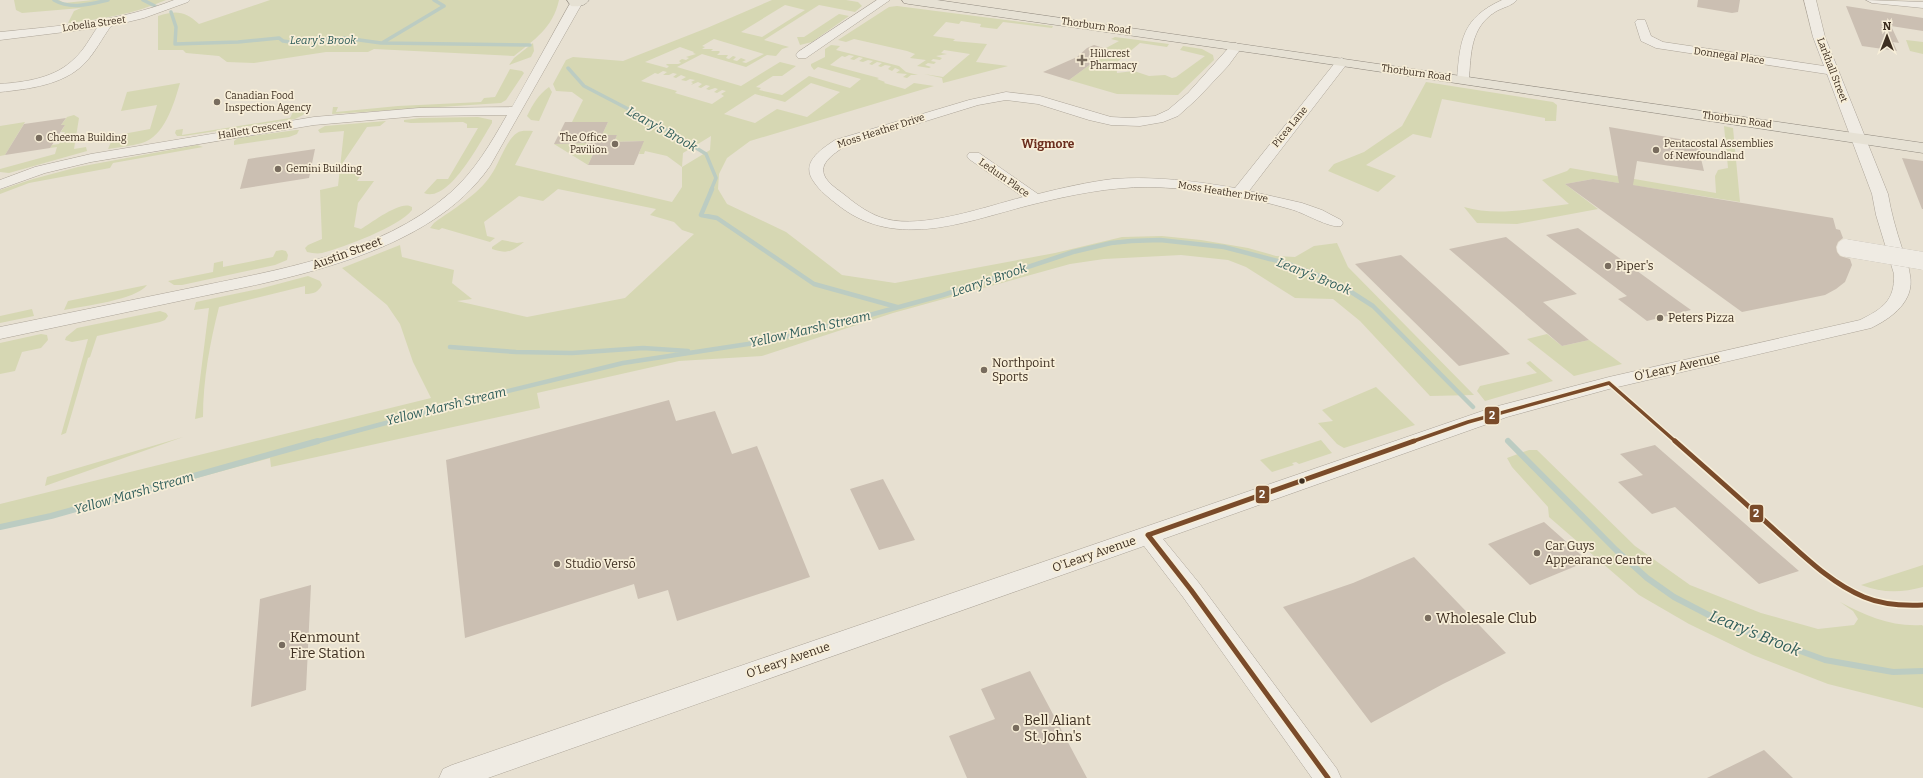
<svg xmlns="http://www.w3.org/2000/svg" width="1923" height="778" font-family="Bitter,serif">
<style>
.green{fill:#d6d7b3;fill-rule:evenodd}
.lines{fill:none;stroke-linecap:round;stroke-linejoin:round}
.stream-far2{stroke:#bcccc2;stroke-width:3.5}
.stream-far1{stroke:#bcccc2;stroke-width:4.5}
.stream{stroke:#bcccc2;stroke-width:6}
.building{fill:#cbbfb2}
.minor-casing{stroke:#ada599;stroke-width:1}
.major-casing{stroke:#928b80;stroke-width:1}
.minor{fill:#efebe3;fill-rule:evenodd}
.major{fill:#e6e1d4;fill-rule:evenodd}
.minor-bridge-casing{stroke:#ada599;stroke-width:18;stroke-linecap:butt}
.minor-bridge{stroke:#efebe3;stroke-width:18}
.bus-1-far1-casing{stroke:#f7eed8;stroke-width:6}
.bus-1-casing{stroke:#f7eed8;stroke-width:8}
.bus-1-far1{stroke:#7a4b2a;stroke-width:3.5}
.bus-1{stroke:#7a4b2a;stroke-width:5}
.poi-dot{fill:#786c5e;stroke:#f7eed8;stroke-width:1.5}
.bus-dot{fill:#3d2e20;stroke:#f7eed8;stroke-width:1.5}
.labels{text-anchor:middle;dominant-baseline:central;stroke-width:3.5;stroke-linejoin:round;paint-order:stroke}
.far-street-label{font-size:10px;fill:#3d2e20;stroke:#f7eed8}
.far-poi-label{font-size:10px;fill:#3d2e20;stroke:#f7eed8;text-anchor:start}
.far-water-label{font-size:11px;font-style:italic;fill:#2f5d5a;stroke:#f7eed8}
.far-quarter-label{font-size:12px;font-weight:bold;fill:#6b2e1e;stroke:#f7eed8}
.street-label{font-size:12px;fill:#3d2e20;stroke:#f7eed8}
.poi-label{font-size:12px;fill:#3d2e20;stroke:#f7eed8;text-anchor:start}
.water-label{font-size:13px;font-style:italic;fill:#2f5d5a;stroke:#f7eed8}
.near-poi-label{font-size:14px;fill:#3d2e20;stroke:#f7eed8;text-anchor:start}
.near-water-label{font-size:16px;font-style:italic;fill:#2f5d5a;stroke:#f7eed8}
.line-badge{stroke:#f7eed8;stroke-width:1.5}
.badge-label{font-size:11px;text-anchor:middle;font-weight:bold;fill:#fff}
</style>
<rect width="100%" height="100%" fill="#e7e0d1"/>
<path class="green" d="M14 0H59L64 3 93 0H166C134 14 102 19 68 23L74 11 81 8 22 13 16 10Z
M270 0H559C553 28 534 40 514 56L374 49 368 52H326L254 63 227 62 219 56 186 53 183 50H158V16C176 10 185 11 199 24Z
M772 0H846L858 2 862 6 855 12 819 5 764 40 789 47 782 49 776 56 767 55 746 67 702 54 677 67 741 86 780 62 796 66 782 76H773L756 87 761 88 759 90 782 95 809 76 850 88 861 79 818 67 814 70 811 66V64L825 57V49L831 45 840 46 836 50 899 66 906 72 918 75H911L907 78 903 77 907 74 896 73 900 70 895 68 892 71 888 69 891 66 885 65 881 67 878 66 882 63 877 62 872 65 869 64 873 61 868 60 863 62 859 61 863 58 859 57 854 60 850 59 854 56 849 55 845 57 842 56 830 65 879 78 877 79 885 82 884 83 905 89 914 83 934 86 750 141 727 158 719 174 718 189 727 204 786 232 842 275 895 283 1055 253 1122 237 1162 236 1201 240 1248 248 1276 256 1295 257 1314 246 1337 243 1348 267 1474 395 1430 396 1360 321 1333 299 1295 298 1246 267 1228 260 1181 255 1104 259 1070 264 893 313 762 356 679 361 537 393 540 408 271 467 270 458 63 515 0 529V504L431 398 413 362 400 324 387 305 342 268 400 245 402 257 454 270 452 283 472 299 457 301 527 317 625 298 694 234 682 230 674 222 650 215 656 209 558 189 543 201 519 196 484 222 487 236 495 238 490 242 442 228 439 230 430 228 434 223C453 209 478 195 491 175 499 164 506 140 517 133 521 130 528 131 533 131L515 165 672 202 682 187V167L667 156 645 151 644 154H639L643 141 614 142 617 135H602L608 122H572L583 100 572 92 556 91 553 84 566 60 573 57 623 61 707 28ZM785 5 805 10 762 37 741 32ZM714 39 764 54 746 63 742 62 746 60 741 58 737 61 733 60 736 57 733 56 729 59 726 58 728 55H717L720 52 719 51H711L713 49H702L705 47 702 46ZM680 47 694 52 693 53 696 54 686 57 689 58 686 60 682 59 679 61 681 63 678 64H667L666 65 669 66 667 68 645 62ZM663 71 667 72 663 75H669L673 73 677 74 673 77 676 78 681 75 686 77 681 80 686 81 690 79 695 80 691 82 693 83 691 85 698 82 702 84 698 87 701 88 706 85 710 86 706 89 709 90 715 88 718 89 714 92 717 93 722 90 726 91 721 94 724 96 712 104 675 93 677 91 641 81 655 73 658 74ZM811 83 840 92 807 117 777 109 755 123 724 114 755 94 785 102ZM711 136 710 150 682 167 683 153Z
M897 6 1053 26 1052 28 1003 22 997 29 980 27 981 24 961 21 959 24 946 22 933 36 955 39 953 41 987 44 976 62 1008 66 943 83 942 78 924 74 943 77 970 54 944 50 941 53 947 54 936 56 942 58 940 60 933 59 931 61 936 62 934 64 928 63 925 65 931 67 929 68 917 66 926 60 910 58 915 54 907 51 854 39 846 42 838 40 889 7Z
M839 14 849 16 812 42 800 45 797 37H804Z
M1115 37 1169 44 1167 47 1140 43 1116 63 1117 73 1134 71 1149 76 1165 75 1172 78 1176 77 1205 56 1180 50 1183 46 1202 49 1213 55 1214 60 1178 95 1117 94 1069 80 1110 50 1106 48 1119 41 1111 39Z
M1906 40 1923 42V54L1910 51Z
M533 43 534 51 531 57 509 65 514 58Z
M510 69 522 71 524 73 506 100 501 103 332 114 333 107H338L336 112 398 106 481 102 484 98 495 97Z
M1426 82 1553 102 1557 105 1556 121H1545V118L1442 99 1431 138 1413 134 1366 165 1396 176 1378 192 1328 171 1334 164 1364 152 1402 126Z
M180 83C174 104 164 137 142 143 131 146 119 147 108 149L111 142 118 141 123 134 150 129 157 105 121 111 127 92Z
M549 87 552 92 539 121 531 120 527 116C533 104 538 95 549 87Z
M306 110 303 115 295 119 184 136H177L175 133 176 130 183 129 182 135 290 118 293 112Z
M74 115 79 118 74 149 86 147 87 151 9 173 0 172V169L55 154 57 147 50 148 52 145 59 144 65 132H61L65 125H61L67 117Z
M478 117 492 120V123C481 140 449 204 424 193L437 179H448L478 128H467V124L463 122 411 123 404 122V120L420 118Z
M386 121 380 126 367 127 342 164 351 165 353 168 351 171H364L357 181H374L358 203 354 227 361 229C371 223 402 199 412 207V210C399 227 344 247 322 253 317 254 312 253 307 252L305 248 308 245 322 239 320 190 338 186 344 131 320 133 318 130 325 126Z
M25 122 5 155 0 156V126Z
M1724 126 1733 128 1740 202 1593 179 1565 184 1598 209 1517 224 1477 223 1464 207C1497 217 1535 208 1569 204L1542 180 1567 171 1570 168 1716 193 1715 176 1718 170 1728 168Z
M296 130H299L297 134 289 137 234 145V141L238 138Z
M587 143 585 148H596L588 165 554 144Z
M197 145 203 147 113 163 110 168 29 183 0 194V190L33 179 78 167Z
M502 240 517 243 524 242C510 252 509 254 492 249V247Z
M282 250 286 251 288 255 287 260 275 265 182 285H174L168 281 213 272 214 263 223 261V267L273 257 276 251Z
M308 276 320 281 322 285C318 292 314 294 305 294V286L219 307C210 342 203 380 203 417L195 419 209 308 194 310 196 302 259 289Z
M147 285C136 300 83 306 64 310L68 301Z
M32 309 34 316 0 323V316Z
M160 311 166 313 168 316 165 320 160 322 97 336 90 357 88 358 66 433 61 435 88 339 72 342 65 340 66 337 77 328Z
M41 334 47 335 48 340 41 348 22 352 15 371 0 374V343Z
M1547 334 1562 346 1589 340 1622 364 1574 376 1527 339Z
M1530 361 1553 381 1485 401 1477 391 1480 386 1537 373 1526 363Z
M1376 387 1415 425 1344 448 1337 444 1318 423 1333 421 1322 410Z
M183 437 45 486 47 477Z
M1321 440 1332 453 1299 464 1296 462 1292 463 1294 465 1272 472 1260 460Z
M1529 450H1537L1635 546 1690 585 1761 613 1818 629 1854 625 1858 619 1853 611 1840 602C1866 616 1892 627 1922 625L1923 626V708L1828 684 1753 655 1689 624 1639 595 1549 517 1548 507 1512 467 1507 458Z
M1923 565V587C1901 593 1882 593 1861 585Z"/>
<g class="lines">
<path class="stream-far2" d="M54 0C71 10 90 4 108 0
M143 0 155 6
M171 12 176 27 175 44 238 42 279 38 283 41 290 42 317 38 332 40 345 38 381 43 530 45
M382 43 444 6 434 0
M568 68 584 86 634 112 650 124 667 130 706 154 716 178 711 190"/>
<path class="stream-far1" d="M712 189 701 215 717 218 814 284 897 307
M450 347 516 352 572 353 643 348 688 351
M1508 441 1509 442
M315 442 479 398 623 363 748 344 800 334 943 295 1073 252 1111 243 1131 241 1160 240 1224 247 1289 264 1320 276 1348 290 1373 306 1473 407"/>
<path class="stream" d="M1508 441 1616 550 1647 578 1674 597 1726 624 1825 660 1893 672 1923 671
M0 527 51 516 318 441"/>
</g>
<path class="building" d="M1698 0H1740L1738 12 1732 13 1697 7Z
M1846 6 1923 18V31L1891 26 1899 43 1893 42 1897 51 1862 46Z
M1094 45 1110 50 1069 80 1043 72 1077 57 1087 48Z
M66 118 61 125H65L50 148 5 155 24 124Z
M565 122H608L602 135H617L614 142 644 141 634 165H588L596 148H585L587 143 554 144Z
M1609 127 1697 142 1704 171 1637 161 1633 185 1833 218 1836 229 1840 230 1843 238 1838 242 1836 247 1837 252 1840 256 1850 259 1852 265 1845 282 1836 289 1825 295 1742 312 1565 184 1593 179 1619 183Z
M315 149 309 178 240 189 248 159Z
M1902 158 1923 161V209H1922Z
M1578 228 1677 300 1691 310 1647 321 1618 299 1627 296 1546 235Z
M1506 237 1577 294 1543 302 1589 340 1562 346 1449 249Z
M1401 255 1510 354 1459 366 1355 264Z
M669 400 676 421 715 411 732 454 757 446 810 577 677 621 668 590 638 599 634 584 465 638 446 460Z
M1655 445 1799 571 1759 584 1675 507 1652 514 1618 482 1643 475 1620 454Z
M883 479 915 540 879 550 850 489Z
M1544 522 1588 561 1530 585 1488 544Z
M1414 557 1506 653 1443 684 1371 723 1283 607 1353 583Z
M311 585 306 690 251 707 260 599Z
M1030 671 1087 778H967L949 736 995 719 981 689Z
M1764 750 1793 778H1707Z"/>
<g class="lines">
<g class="minor-casing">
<path id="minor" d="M174 0H190L188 2 144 18 111 26C102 38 95 53 84 64 63 85 29 89 0 92V84C26 82 56 78 75 58 84 50 90 38 97 28L0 40V32C59 26 118 22 174 0Z
M572 0H584L490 166C428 256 284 279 184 300 123 313 61 326 0 339V327C62 314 124 302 186 289 276 270 379 255 450 193 475 171 491 143 507 115L419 116 314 125 91 162 45 173 0 189V180L35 167 91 154 314 117 419 108 512 107Z
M877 0H890L806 58H798L796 55 798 52Z
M1502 0H1517C1512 6 1501 8 1495 12 1470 28 1471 54 1469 80L1468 83H1458L1457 80C1460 40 1462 18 1502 0Z
M1804 0H1816L1825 37 1888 194C1891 212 1896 230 1902 248 1905 257 1909 266 1910 275 1915 301 1892 318 1871 328L1609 389 1507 417 1163 539 1199 583 1337 769 1341 778H1312L1183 597 1144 546 488 778H439L443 769 452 765 1494 407 1609 377 1860 320C1882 309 1895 301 1894 274L1876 215 1872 194 1827 74 1656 48 1641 41 1635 22 1637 20H1645L1651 36 1663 42 1824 66 1813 37Z
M1866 0 1923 2V8L1872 3Z
M1236 43 1242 47 1228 66 1197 99 1178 116 1163 122 1140 126 1111 125 1089 120 1038 104 1006 100 978 105 845 146C834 154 814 165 828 181 833 187 840 191 846 196 858 206 871 215 886 219 923 229 985 207 1023 197L969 159 967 156 969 153H979L1038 194C1062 188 1088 182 1113 179 1154 176 1195 181 1235 188L1338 59 1342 58 1348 62 1346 65 1249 191 1302 203 1322 210 1341 220 1343 223 1341 226C1330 229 1303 212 1290 209 1246 196 1194 188 1148 187 1109 187 1071 195 1034 204 969 220 897 252 838 205 829 198 820 191 814 182 800 163 820 150 835 140L969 100 1006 92 1040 96 1111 117 1130 118 1155 116 1168 110 1188 93 1232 44Z"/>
</g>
<g class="major-casing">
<path id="major" d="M567 0H589C585 6 578 7 571 6Z
M902 0H937L1923 143V153L1268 55 909 4 904 3Z"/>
</g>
<use href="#minor" class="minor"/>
<use href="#major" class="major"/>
<g class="minor-bridge-casing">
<path id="minor-bridge" d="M1846 248 1923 261"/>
</g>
<use href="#minor-bridge" class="minor-bridge"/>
<g class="bus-1-far1-casing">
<path id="bus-1-far1" d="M1609 383 1676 442
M1411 442 1468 422 1609 383"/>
</g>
<g class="bus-1-casing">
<path id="bus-1" d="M1675 441C1709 471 1743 501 1777 532 1803 555 1830 583 1864 597 1883 605 1902 606 1923 605
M1148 535 1414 441
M1148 535 1191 590 1328 778"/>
</g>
<use href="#bus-1-far1" class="bus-1-far1"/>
<use href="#bus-1" class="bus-1"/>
</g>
<g class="poi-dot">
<path d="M1080 54h4v4h4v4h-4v4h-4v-4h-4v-4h4z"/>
<circle cx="217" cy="102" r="4"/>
<circle cx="39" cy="138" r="4"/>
<circle cx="615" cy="144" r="4"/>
<circle cx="1656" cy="150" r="4"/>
<circle cx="278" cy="169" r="4"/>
<circle cx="1608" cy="266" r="4"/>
<circle cx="1660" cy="318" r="4"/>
<circle cx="984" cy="370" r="4"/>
<circle cx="1537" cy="553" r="4"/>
<circle cx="557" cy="564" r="4"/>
<circle cx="1428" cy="618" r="4"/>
<circle cx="282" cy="645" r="4"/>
<circle cx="1016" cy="728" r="4"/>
</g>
<circle class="bus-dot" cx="1302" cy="481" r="3.5"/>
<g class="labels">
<g class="far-street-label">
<text transform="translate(94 24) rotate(-8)">Lobelia Street</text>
<text transform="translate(1096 26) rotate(8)">Thorburn Road</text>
<text transform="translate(1729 56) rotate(8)">Donnegal Place</text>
<text transform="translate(1832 70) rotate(69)">Larkhall Street</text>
<text transform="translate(1416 73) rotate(8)">Thorburn Road</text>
<text transform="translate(1737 120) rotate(8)">Thorburn Road</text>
<text transform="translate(1290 127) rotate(-51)">Picea Lane</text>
<text transform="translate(255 130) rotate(-9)">Hallett Crescent</text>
<text transform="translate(881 131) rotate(-18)">Moss Heather Drive</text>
<text transform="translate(1004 178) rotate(35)">Ledum Place</text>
<text transform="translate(1223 192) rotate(9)">Moss Heather Drive</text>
</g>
<g class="far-poi-label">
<text x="1090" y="54">Hillcrest<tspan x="1090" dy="12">Pharmacy</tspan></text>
<text x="225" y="96">Canadian Food<tspan x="225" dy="12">Inspection Agency</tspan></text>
<text x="47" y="138">Cheema Building</text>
<text x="607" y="138" text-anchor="end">The Office<tspan x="607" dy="12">Pavilion</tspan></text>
<text x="1664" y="144">Pentacostal Assemblies<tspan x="1664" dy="12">of Newfoundland</tspan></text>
<text x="286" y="169">Gemini Building</text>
</g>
<g class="far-water-label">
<text x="323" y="40">Leary's Brook</text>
</g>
<g class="far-quarter-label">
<text x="1048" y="144">Wigmore</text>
</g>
<g class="street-label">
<text transform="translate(347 253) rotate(-20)">Austin Street</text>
<text transform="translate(1677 367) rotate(-13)">O'Leary Avenue</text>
<text transform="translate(1094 554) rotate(-19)">O'Leary Avenue</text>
<text transform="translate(788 660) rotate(-19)">O'Leary Avenue</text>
</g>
<g class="poi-label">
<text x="1616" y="266">Piper's</text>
<text x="1668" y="318">Peters Pizza</text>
<text x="992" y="363">Northpoint<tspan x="992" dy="14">Sports</tspan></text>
<text x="1545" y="546">Car Guys<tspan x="1545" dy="14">Appearance Centre</tspan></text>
<text x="565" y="564">Studio Versō</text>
</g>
<g class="water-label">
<text transform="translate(662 129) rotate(29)">Leary's Brook</text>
<text transform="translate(1314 276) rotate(22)">Leary's Brook</text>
<text transform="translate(989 280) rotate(-19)">Leary's Brook</text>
<text transform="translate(810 329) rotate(-13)">Yellow Marsh Stream</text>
<text transform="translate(446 406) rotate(-14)">Yellow Marsh Stream</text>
<text transform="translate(134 493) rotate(-16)">Yellow Marsh Stream</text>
</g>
<g class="near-poi-label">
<text x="1436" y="618">Wholesale Club</text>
<text x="290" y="637">Kenmount<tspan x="290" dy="16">Fire Station</tspan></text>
<text x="1024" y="720">Bell Aliant<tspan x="1024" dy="16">St. John's</tspan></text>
</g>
<g class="near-water-label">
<text transform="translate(1755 633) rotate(22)">Leary's Brook</text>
</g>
</g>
<g class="line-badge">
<rect x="1484" y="406" width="16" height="19" rx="4" fill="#7a4b2a"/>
<rect x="1255" y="485" width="15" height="19" rx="4" fill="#7a4b2a"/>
<rect x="1749" y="504" width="15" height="19" rx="4" fill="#7a4b2a"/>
</g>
<g class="badge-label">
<text x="1492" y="419">2</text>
<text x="1262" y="498">2</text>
<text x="1756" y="517">2</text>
</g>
<g transform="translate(1887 36)" stroke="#f7eed8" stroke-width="3" paint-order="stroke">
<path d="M0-3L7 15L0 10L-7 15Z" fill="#3d2e20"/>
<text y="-6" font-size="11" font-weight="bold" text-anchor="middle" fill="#3d2e20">N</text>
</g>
</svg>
